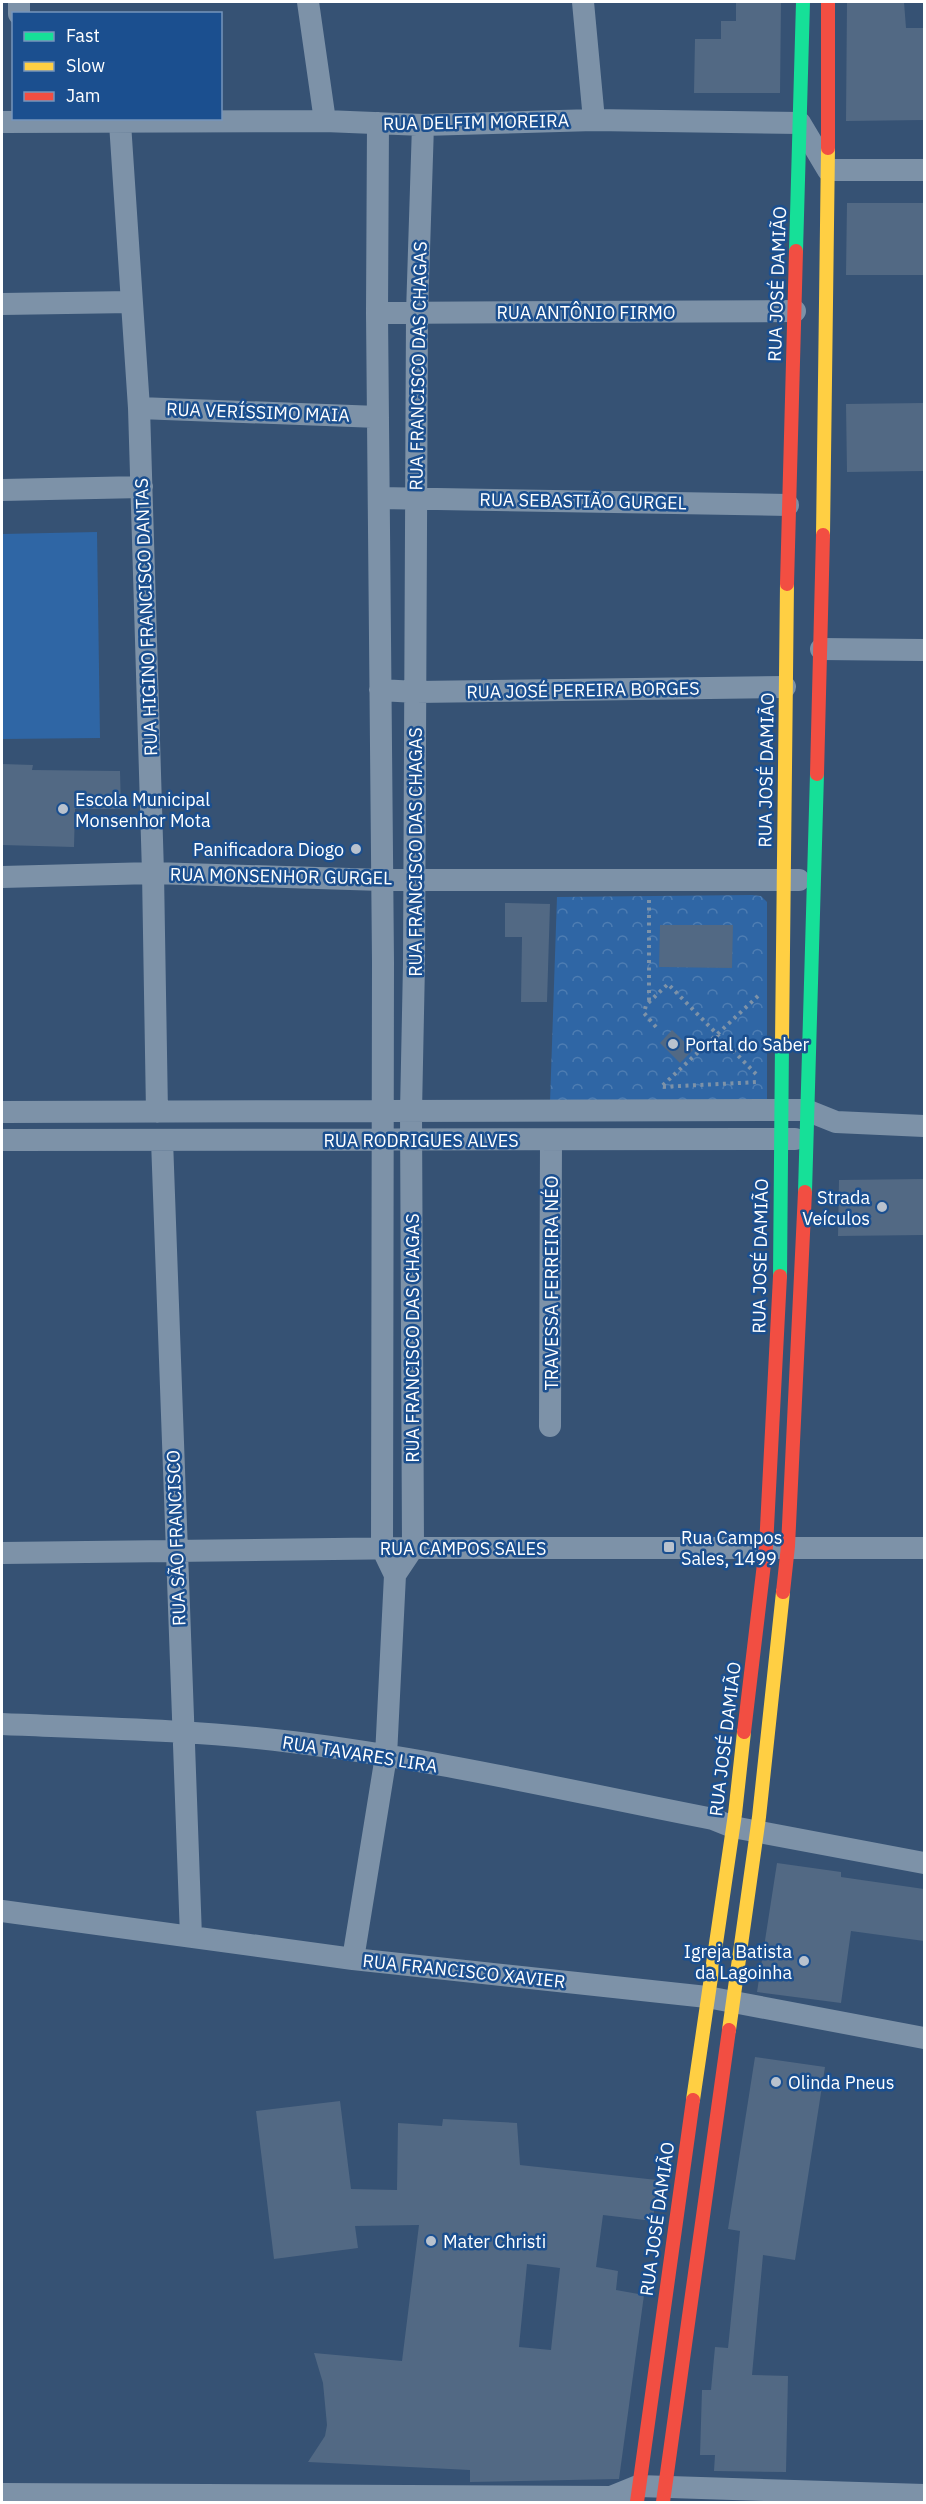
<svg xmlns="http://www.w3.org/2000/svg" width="926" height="2504" font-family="'IBM Plex Sans',sans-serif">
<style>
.grass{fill:#2f66a5}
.park{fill:url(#park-crowns)}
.building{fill:#526984;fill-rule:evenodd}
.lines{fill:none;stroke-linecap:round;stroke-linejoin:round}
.path{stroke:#7d92a8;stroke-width:4;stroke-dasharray:3 4.5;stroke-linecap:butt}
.street{stroke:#7d92a8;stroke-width:22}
.fast{stroke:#16e098;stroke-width:14}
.slow{stroke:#ffcf43;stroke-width:14}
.jam{stroke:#f24e42;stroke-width:14}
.poi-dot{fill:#b9c2ce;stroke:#1b4f8f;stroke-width:2}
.labels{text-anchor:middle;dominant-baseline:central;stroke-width:5;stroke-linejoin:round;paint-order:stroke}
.street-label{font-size:18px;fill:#fff;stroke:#1b4f8f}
.poi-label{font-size:18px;fill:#fff;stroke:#1b4f8f;text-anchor:start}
</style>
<defs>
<pattern id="park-crowns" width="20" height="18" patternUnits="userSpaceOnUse" patternTransform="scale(1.5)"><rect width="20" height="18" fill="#2f66a5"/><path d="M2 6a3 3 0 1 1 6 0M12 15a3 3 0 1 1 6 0" fill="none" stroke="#4e7db2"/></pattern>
</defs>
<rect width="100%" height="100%" fill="#365274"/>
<path class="grass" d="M97 532 100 738 2 739V534Z"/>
<path class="park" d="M752 895 761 896 767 902V1100L550 1103 557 897Z"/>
<path class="building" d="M736 2H781L780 93H694L695 39H721V21H736Z
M847 2H904L906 28H924V120L846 121Z
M847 203H924V275H846Z
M924 403V471L847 472 846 404Z
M2 764 33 765 32 770 120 771 121 809H75L74 847 2 845Z
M505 903 550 904 547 1002H521L522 937H505Z
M660 925H733L732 968 659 967Z
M672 1030 693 1050 680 1063 660 1043Z
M924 1179V1235L838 1236 839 1180Z
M777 1863 841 1872V1877L924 1889V1941L851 1931 841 2003 757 1992Z
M755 2057 825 2067 795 2260 763 2255 752 2375 788 2376 786 2472 714 2471 715 2455H700L702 2390H711L715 2347 728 2348 740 2231 728 2229Z
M340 2101 351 2189 397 2190 398 2123 442 2126 443 2119 517 2123 520 2165 657 2180 653 2221 603 2215 596 2267 618 2271 616 2290 644 2295 619 2479 470 2482V2470L308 2462 325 2436 327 2425 323 2383 314 2353 402 2361 419 2225 355 2226 358 2248 274 2259 256 2111ZM527 2264 560 2268 551 2350 519 2347Z"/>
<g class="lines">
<path class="path" d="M649 900V1002
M758 996 661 1087 758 1082
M656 1027 644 1013 646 1005 668 984 756 1074"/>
<path class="street" d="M19 2V14
M308 2 325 121
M583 2 594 120
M2 122 325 121 423 125 594 120 800 123 828 170H924
M120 123 139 408 153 873 157 1112
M2 304 131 302
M377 313 795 311
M139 408 378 417
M2 490 142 487
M379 498 788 505
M821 649 924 650
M380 690 416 692 785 687
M2 877 153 873 382 880H799
M2 1112 806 1110 836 1122 924 1126
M2 1140 795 1139
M162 1140 191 1937
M550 1426 551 1141
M2 1553 413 1548H924
M395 1575 413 1548 411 1112 414 964 417 313 423 125
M2 1724C98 1728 196 1730 292 1742 434 1759 574 1792 713 1819L733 1827 924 1863
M2 1911 353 1959 707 1997 924 2038
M353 1959 386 1756 395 1575 382 1548 383 962 377 313 378 123
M2 2494 611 2497 638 2486 924 2495"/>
<path class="fast" d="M796 251 803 2
M805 1192 817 774
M780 1276 782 1042"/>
<path class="slow" d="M823 535 828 148
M782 1042 787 584
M729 2030 759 1817 783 1592
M693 2100 735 1814 744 1732"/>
<path class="jam" d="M828 2V148
M787 584 796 251
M817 774 823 535
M783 1592 788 1546 805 1192
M744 1732 766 1547 780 1276
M637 2502 693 2100
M663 2502 729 2030"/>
</g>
<g class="poi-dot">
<circle cx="63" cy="809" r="6"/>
<circle cx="356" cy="849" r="6"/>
<circle cx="673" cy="1044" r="6"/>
<circle cx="882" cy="1207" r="6"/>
<rect x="663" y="1541" width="12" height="12" rx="3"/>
<circle cx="804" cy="1961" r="6"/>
<circle cx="776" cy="2082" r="6"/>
<circle cx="431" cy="2241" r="6"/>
</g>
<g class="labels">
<g class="street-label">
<text transform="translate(476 122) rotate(-1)">RUA DELFIM MOREIRA</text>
<text transform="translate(777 284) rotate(-88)">RUA JOSÉ DAMIÃO</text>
<text x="586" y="312">RUA ANTÔNIO FIRMO</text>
<text transform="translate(418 366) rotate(-89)">RUA FRANCISCO DAS CHAGAS</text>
<text transform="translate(258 412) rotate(2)">RUA VERÍSSIMO MAIA</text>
<text transform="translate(583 501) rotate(1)">RUA SEBASTIÃO GURGEL</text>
<text transform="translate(146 617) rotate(-92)">RUA HIGINO FRANCISCO DANTAS</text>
<text transform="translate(583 690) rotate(-1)">RUA JOSÉ PEREIRA BORGES</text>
<text transform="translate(766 770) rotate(-89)">RUA JOSÉ DAMIÃO</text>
<text transform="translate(415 852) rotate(-90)">RUA FRANCISCO DAS CHAGAS</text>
<text transform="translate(281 876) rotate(1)">RUA MONSENHOR GURGEL</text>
<text x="421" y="1140">RUA RODRIGUES ALVES</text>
<text transform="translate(760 1256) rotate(-89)">RUA JOSÉ DAMIÃO</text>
<text transform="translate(551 1283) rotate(-90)">TRAVESSA FERREIRA NÉO</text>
<text transform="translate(412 1338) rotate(-90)">RUA FRANCISCO DAS CHAGAS</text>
<text transform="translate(176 1538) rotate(-92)">RUA SÃO FRANCISCO</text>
<text x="463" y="1548">RUA CAMPOS SALES</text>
<text transform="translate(725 1739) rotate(-83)">RUA JOSÉ DAMIÃO</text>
<text transform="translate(360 1754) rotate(9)">RUA TAVARES LIRA</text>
<text transform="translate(464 1971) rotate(6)">RUA FRANCISCO XAVIER</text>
<text transform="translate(657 2219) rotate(-82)">RUA JOSÉ DAMIÃO</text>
</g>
<g class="poi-label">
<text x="75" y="799">Escola Municipal<tspan x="75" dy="21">Monsenhor Mota</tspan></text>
<text x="344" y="849" text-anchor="end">Panificadora Diogo</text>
<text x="685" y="1044">Portal do Saber</text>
<text x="870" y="1197" text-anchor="end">Strada<tspan x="870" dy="21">Veículos</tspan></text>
<text x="681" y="1537">Rua Campos<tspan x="681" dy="21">Sales, 1499</tspan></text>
<text x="792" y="1951" text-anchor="end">Igreja Batista<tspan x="792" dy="21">da Lagoinha</tspan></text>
<text x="788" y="2082">Olinda Pneus</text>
<text x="443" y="2241">Mater Christi</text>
</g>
</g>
<rect width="926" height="2504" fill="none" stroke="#ffffff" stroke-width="6"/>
<rect x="12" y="12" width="210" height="108" fill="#1b4f8f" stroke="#7695bc" stroke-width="1.5"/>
<rect x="24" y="32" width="30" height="9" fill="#16e098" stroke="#7695bc" stroke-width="1.5"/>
<text x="66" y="42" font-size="18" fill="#ffffff">Fast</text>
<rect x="24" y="62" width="30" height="9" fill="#ffcf43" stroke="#7695bc" stroke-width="1.5"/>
<text x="66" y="72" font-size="18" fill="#ffffff">Slow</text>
<rect x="24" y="92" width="30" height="9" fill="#f24e42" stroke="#7695bc" stroke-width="1.5"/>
<text x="66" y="102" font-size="18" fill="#ffffff">Jam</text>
</svg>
